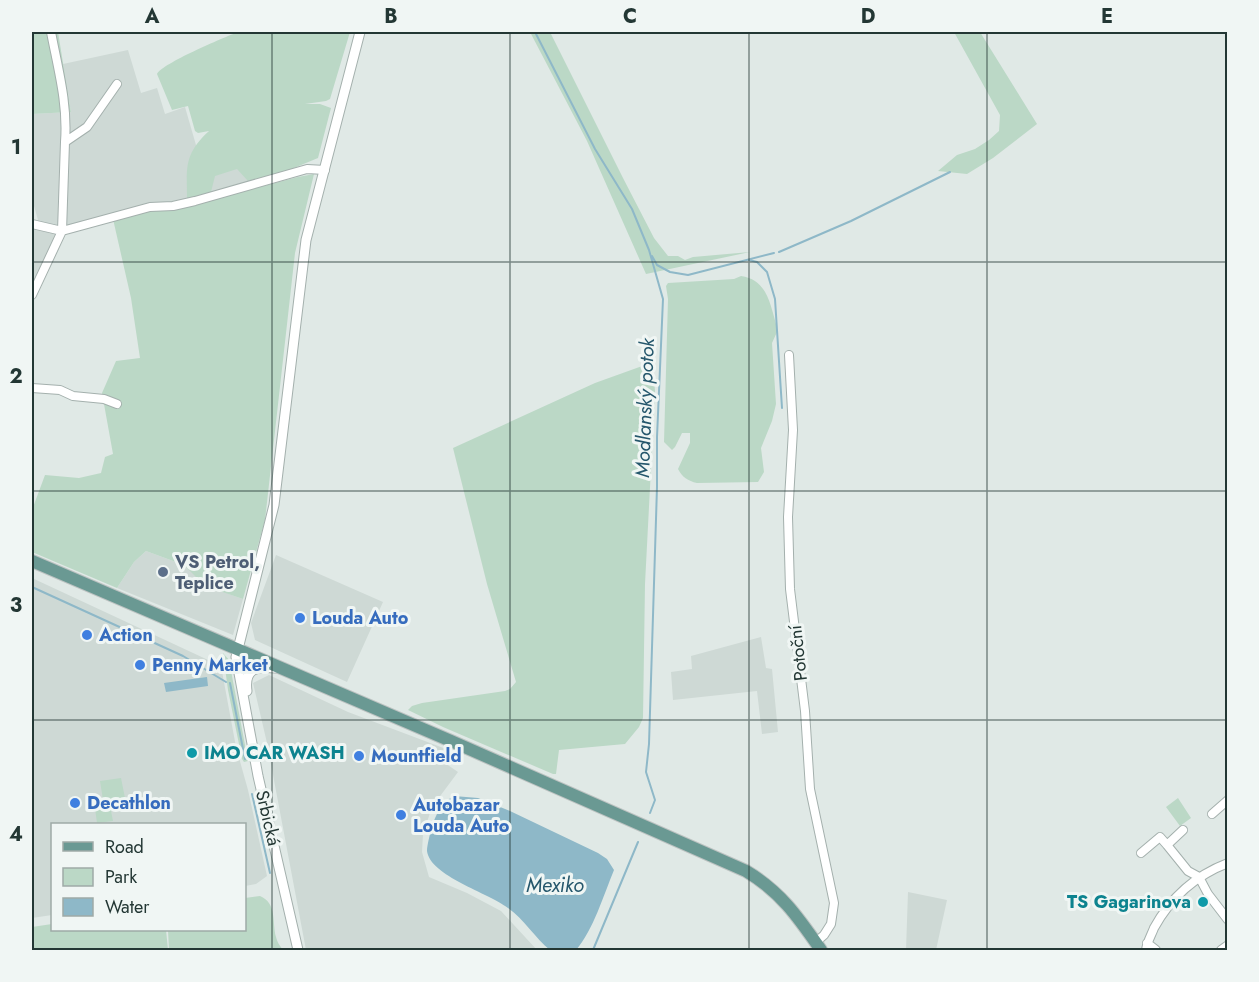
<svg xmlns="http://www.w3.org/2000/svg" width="1259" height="982" font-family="Jost,sans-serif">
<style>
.built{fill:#ced9d5}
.green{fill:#bbd8c6}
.water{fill:#8eb8c8}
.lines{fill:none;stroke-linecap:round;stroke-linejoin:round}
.stream{stroke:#8eb8c8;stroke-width:2}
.minor-casing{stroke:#a4b0ad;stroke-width:10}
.tertiary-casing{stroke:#a4b0ad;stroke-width:11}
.primary-casing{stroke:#bdc3c2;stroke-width:14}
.minor{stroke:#fff;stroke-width:8}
.tertiary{stroke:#fff;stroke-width:9}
.primary{stroke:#6a9993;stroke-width:12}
.grid{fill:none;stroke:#233734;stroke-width:1.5;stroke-opacity:0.55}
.service-dot{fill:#5c6f8a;stroke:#f0f6f4;stroke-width:2}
.shop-dot{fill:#3f7fe0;stroke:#f0f6f4;stroke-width:2}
.culture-dot{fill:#0f9aa8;stroke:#f0f6f4;stroke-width:2}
.labels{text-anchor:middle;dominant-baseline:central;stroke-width:6;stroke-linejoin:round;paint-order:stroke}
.service-label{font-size:18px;font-weight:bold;fill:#4e5e75;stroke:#f0f6f4;text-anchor:start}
.shop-label{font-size:18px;font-weight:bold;fill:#366cbe;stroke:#f0f6f4;text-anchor:start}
.street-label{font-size:18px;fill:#233734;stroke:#f0f6f4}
.culture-label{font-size:18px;font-weight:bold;fill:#0d838f;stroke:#f0f6f4;text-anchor:start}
.water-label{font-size:20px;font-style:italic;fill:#25576c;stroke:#f0f6f4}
.neatline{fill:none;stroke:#233734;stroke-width:2}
.grid-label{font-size:20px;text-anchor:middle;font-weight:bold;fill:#233734}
</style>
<rect width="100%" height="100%" fill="#e0e9e6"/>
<path class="built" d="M128 50 141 93 157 88 165 114 185 107 198 152 235 142 252 190 171 210 151 211 67 232 62 237 32 303V219L38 220 32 199V114L71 112 63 64Z
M146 551 184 565 229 594 243 599 233 635 117 588 134 562Z
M276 555 383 602 347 682 255 640 251 623Z
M32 578 221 666 236 747 248 790 267 876 256 884 245 886 244 824H52V915L32 918Z
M761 637 766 668 772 669 778 732 762 734 757 691 673 700 671 672 692 669 691 656Z
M269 675 348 712 446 749 439 759 458 772 432 807 423 834 422 852 429 877 467 893 501 911 537 950H306L267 743 253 683Z
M908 892 947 900 936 950H906Z"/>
<path class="green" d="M32 32H58L71 112 32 114Z
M238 32H350L330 99 326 101 305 104H320L331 108 318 158 289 170 248 181 237 169 215 176 211 192 187 200C187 168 183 155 209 131L198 133 195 131 188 106 172 110 157 74C163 63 223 38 238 32Z
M530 32H550L623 178 654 238 668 256H678L685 260 693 257 750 252 646 274 587 141Z
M954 32H980L1037 124 993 158 967 174 938 171 957 155 975 149 989 140 999 131 1000 115Z
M314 174 295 253 265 520 243 599 205 586 184 565 146 551 134 562 117 588 32 552V510L45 475 79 478 101 473 105 457 113 454 102 393 116 361 140 358 131 298 113 219 151 211 171 210 298 177Z
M741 276C768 280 770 305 777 327V332L772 343 776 404 772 421 761 448 764 472 758 482 697 483C688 481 682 477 678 469L690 443V433H682L675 447 672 450 664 442 668 299 666 286 668 283 734 279Z
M645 365 654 380 655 391 645 584 643 718 639 727 625 744 559 750 556 774H553L443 727 408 710 412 706 422 703 505 691 510 689 516 682 487 584 453 448 595 383Z
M223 653 229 660 248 761 244 762 242 759 228 690Z
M121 778 127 808 111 811 113 821 97 823 94 801 103 800 100 781Z
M1178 798 1191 818 1180 826 1166 807Z
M260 896C277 903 272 922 276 937 277 942 280 946 283 950H169L168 930H244L245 898Z
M52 924V930H166L168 950H32V927Z"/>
<path class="water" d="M207 677 208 686 166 692 164 683Z
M454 796 478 798 510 811 598 853 607 859 614 870C604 894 593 931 576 950H550C535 938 524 919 508 908 489 893 430 876 427 851 427 845 430 835 431 829 436 814 441 803 454 796Z"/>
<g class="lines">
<path class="stream" d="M535 32 595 149 632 209 649 250 663 299 657 437V487L649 744 646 772 655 800 650 813
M779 252 851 221 950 172
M652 256 657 265 670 272 688 275 774 253
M749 260 757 262 767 272 775 299 782 408
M32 587 183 656 226 682
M230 683 245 759
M252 794 270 873
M593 950 638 842"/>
<g class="minor-casing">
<path id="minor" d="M51 32C58 69 68 104 65 142
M32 224 62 231 150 207 173 206 195 201 307 169 325 170
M32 295 62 231 65 142 87 127 117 84
M789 355 793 430 788 517 790 589 805 711 810 789 834 903 831 924 824 935 815 943
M32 388 60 390 73 396 104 399 117 404
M1212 814 1228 800
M1183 830 1167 845 1188 871 1199 877 1208 894 1228 920
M1141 853 1160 837 1167 845
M1147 943 1156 950
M1146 950C1147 942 1151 936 1154 928 1171 897 1194 876 1228 863
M1221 950 1228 945"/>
</g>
<g class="tertiary-casing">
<path id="tertiary" d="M247 691C244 669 256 666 275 668
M298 950 258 776 236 657 274 505 306 240 360 32"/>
</g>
<g class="primary-casing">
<path id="primary" d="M32 561 451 741 746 871C781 892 798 917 821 950"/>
</g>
<use href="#minor" class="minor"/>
<use href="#tertiary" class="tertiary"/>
<use href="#primary" class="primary"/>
</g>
<path class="grid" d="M272 32V950M510 32V950M749 32V950M987 32V950M32 262H1228M32 491H1228M32 720H1228"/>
<circle class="service-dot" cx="163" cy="572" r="6"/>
<g class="shop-dot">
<circle cx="300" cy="618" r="6"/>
<circle cx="87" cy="635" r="6"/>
<circle cx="140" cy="665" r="6"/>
<circle cx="359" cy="756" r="6"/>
<circle cx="75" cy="803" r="6"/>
<circle cx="401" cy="815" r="6"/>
</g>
<g class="culture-dot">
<circle cx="192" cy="753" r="6"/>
<circle cx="1203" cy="902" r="6"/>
</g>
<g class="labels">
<g class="service-label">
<text x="175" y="562">VS Petrol,<tspan x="175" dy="21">Teplice</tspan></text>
</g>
<g class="shop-label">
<text x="312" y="618">Louda Auto</text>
<text x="99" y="635">Action</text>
<text x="152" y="665">Penny Market</text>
<text x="371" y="756">Mountfield</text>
<text x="87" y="803">Decathlon</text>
<text x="413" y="805">Autobazar<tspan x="413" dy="21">Louda Auto</tspan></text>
</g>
<g class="street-label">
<text transform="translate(798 653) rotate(-96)">Potoční</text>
<text transform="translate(268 818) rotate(77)">Srbická</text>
</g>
<g class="culture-label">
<text x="204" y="753">IMO CAR WASH</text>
<text x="1191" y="902" text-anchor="end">TS Gagarinova</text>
</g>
<g class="water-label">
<text transform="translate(645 408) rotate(-88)">Modlanský potok</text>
<text x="555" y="885">Mexiko</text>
</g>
</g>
<rect width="1259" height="982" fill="none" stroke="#f0f6f4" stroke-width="66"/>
<rect x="51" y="823" width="195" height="108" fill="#f0f6f4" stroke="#9eaaa7" stroke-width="1.5"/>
<rect x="63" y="842" width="30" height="9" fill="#6a9993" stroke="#9eaaa7" stroke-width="1.5"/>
<text x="105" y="853" font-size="18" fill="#233734">Road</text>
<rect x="63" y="868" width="30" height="18" fill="#bbd8c6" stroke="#9eaaa7" stroke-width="1.5"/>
<text x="105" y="883" font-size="18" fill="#233734">Park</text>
<rect x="63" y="898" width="30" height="18" fill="#8eb8c8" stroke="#9eaaa7" stroke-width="1.5"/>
<text x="105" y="913" font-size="18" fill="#233734">Water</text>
<rect x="33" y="33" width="1193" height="916" class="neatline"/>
<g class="grid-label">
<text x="152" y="23">A</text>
<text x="391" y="23">B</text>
<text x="630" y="23">C</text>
<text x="868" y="23">D</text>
<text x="1107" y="23">E</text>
<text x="16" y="154">1</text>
<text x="16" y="383">2</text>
<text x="16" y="612">3</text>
<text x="16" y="841">4</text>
</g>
</svg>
